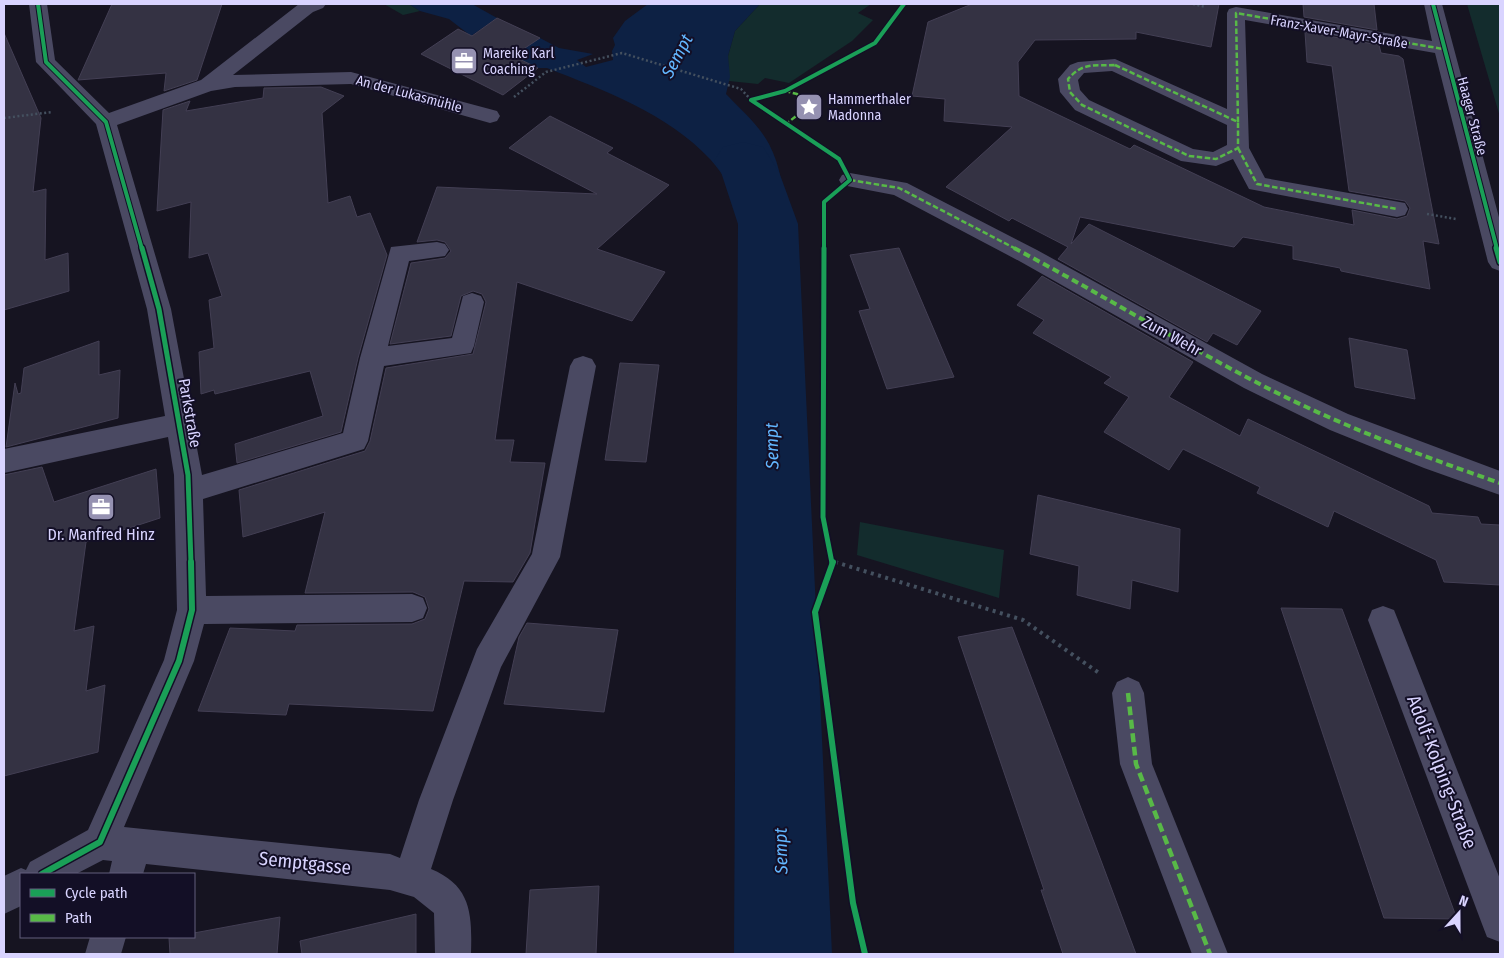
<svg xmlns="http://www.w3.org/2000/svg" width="1504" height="958" font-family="'Fira Sans Condensed',sans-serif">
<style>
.green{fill:#132c2d}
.water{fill:#0d2144}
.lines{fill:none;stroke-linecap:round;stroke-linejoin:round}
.river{fill:#0d2144;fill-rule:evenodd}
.building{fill:#343243;stroke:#433f54}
.path-far2{stroke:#44505f;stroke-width:2.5;stroke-dasharray:2 2.5;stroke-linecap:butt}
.path-far1{stroke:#44505f;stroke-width:3;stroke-dasharray:2.5 4;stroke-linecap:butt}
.path{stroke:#44505f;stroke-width:4;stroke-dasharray:3 4.5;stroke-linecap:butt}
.minor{fill:#4a4962;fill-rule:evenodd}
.quiet-far2{stroke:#58b947;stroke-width:2.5;stroke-dasharray:5.5 2.5;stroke-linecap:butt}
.quiet-far1{stroke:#58b947;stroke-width:4;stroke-dasharray:7 4;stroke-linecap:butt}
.quiet{stroke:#58b947;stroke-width:4.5;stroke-dasharray:9 4.5;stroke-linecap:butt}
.cycleway-far2-casing{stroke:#130f26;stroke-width:6}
.cycleway-far1-casing{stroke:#130f26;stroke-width:8}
.cycleway-casing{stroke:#130f26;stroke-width:9}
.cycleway-far2{stroke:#1a9f57;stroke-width:4}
.cycleway-far1{stroke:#1a9f57;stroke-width:5}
.cycleway{stroke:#1a9f57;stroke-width:6}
.labels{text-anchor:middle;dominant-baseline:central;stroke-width:4;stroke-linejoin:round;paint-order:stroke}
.far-street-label{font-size:14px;fill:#d9d4ff;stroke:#130f26}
.far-poi-label{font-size:14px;fill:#d9d4ff;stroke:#130f26;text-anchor:start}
.street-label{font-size:16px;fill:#d9d4ff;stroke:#130f26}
.poi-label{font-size:16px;fill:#d9d4ff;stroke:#130f26}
.water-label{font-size:18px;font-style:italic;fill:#62b6ff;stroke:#130f26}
.near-street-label{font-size:19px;fill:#d9d4ff;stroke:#130f26}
</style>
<rect width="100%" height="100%" fill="#161421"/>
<path class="green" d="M384 4H409L420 11 403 15Z
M760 4H871L858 13 873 20 852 41 789 83 765 78 758 84 729 81 728 56 735 31Z
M1467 4H1500V117Z
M860 522 1004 550 999 598 857 555Z"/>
<path class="water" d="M409 4H472L497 18 471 36 449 19 420 11Z
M648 4H760L735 31 728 56 730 77 726 94C740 109 759 125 769 144 788 180 785 226 781 265 755 252 744 247 749 215 736 196 725 176 710 159 667 113 603 90 547 68H538L509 54 523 45 527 46 540 38 559 48 593 54 577 60 586 67 613 60 612 51 615 45 613 38 625 21Z"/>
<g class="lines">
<path class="river" d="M743 142 763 147 779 172 798 224 832 954H734L738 224 721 172 714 161 723 147Z"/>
</g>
<path class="building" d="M112 4H222L197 80 164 91 166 73 78 80Z
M972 4H1219L1211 47 1136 32V39L1035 40 1018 62 1019 96 1130 149 1134 145 1264 207 1354 225 1352 210 1397 219 1407 216 1410 208 1405 201 1349 191 1332 66 1307 62 1305 32 1379 45 1381 53 1399 56 1403 59 1439 244 1423 241 1430 289 1341 271 1340 268 1293 259V246L1243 237 1234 247 1080 217 1071 244 1089 224 1261 311 1237 345 1213 333 1207 342 1058 259 1068 247 1012 218 1009 221 946 187 1012 127 944 121 945 99 912 96 928 22Z
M1303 4H1374L1377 30 1304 17Z
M497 18 540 38 513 56 538 68 503 95 421 54 458 29 472 36Z
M4 33 41 118 33 192 46 189 45 260 68 253 69 291 4 310Z
M321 87 344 96 322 113 328 203 350 196 357 217 370 213 387 255 358 358 341 432 237 463 235 444 323 416 310 371 215 394 214 390 201 394 199 352 214 348 209 300 222 296 208 253 189 258 191 202 157 211 163 110 190 101 186 111 263 98 264 88Z
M550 116 613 148 607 153 669 185 597 249 665 272 632 321 517 282 495 440H514L510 462 545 463 530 553 513 582 464 581 433 711 289 704 286 715 198 711 230 628 295 631 297 625 412 624 425 619 429 609 425 597 413 592 305 593 325 512 243 537 239 490 365 451 370 441 386 368 473 354 486 302 482 294 473 291 461 296 451 336 390 344 411 263 445 258 451 251 445 242 437 240 417 242 437 187 597 194 509 148Z
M899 248 954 377 887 389 859 311 870 309 850 255Z
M1042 276 1193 362 1169 397 1240 436 1248 419 1429 506 1432 513 1478 517 1481 524 1500 525V585L1444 582 1436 560 1334 511 1328 527 1257 493 1260 487 1183 449 1169 470 1104 432 1129 397 1104 383 1111 377 1033 333 1044 320 1017 305Z
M1349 338 1407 350 1415 399 1355 387Z
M99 341V375L120 370 118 418 6 447 15 383 18 394 21 393 24 368Z
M620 363 659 365 646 462 605 460Z
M42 467 54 502 156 469 160 518 86 542 74 631 94 626 86 691 105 685 98 752 4 776V475Z
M1038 495 1180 529 1178 592 1132 580 1130 609 1077 595 1079 566 1030 554Z
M1281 608 1342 609 1457 919 1384 918Z
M527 623 618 630 604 712 504 704 519 637Z
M1012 627 1100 858 1136 954H1063L1041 890H1044L958 637Z
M599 886 596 954H526L530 890Z
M416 914V954H302L300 941Z
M280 917 277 954H170L169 938 194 937V933Z"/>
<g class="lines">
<path class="path-far2" d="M1193 4 1206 7
M514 97 546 72 622 53 741 89 751 100
M4 118 52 112
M1427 214 1456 219"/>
<path class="path-far1" d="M833 561 839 563"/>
<path class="path" d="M835 562 1023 620 1099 673"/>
<path class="minor" d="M29 4H47L55 60 109 113 201 80 299 4H326L323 8 313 12 233 75 351 72 497 111 500 116 497 121 490 123 351 84 235 87 211 91 117 125 171 309 202 475 343 433 360 358 391 247 437 242 445 244 449 250 445 256 409 261 388 346 452 338 463 296 472 293 481 296 484 302 474 346 471 353 384 366 368 441 364 449 203 499 206 596 412 594 423 598 427 608 423 618 412 622 204 624 194 661 124 827 390 854 400 858 419 800 477 649 532 554 570 366 574 359 583 356 592 359 596 366 560 557 501 667 453 800 431 869C472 886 472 915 471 954H435L434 913 414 897 390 890 146 864 143 874H109L112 861 103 860 76 874H21V906L4 914V876L21 868 26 870 30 862 88 830 164 660 177 610 174 475 168 437 4 473V449L165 416 147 309 96 124 36 62Z
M1424 4H1442L1500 221V271L1492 268 1488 262 1435 53 1245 20 1249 148 1265 178 1405 203 1408 209 1405 215 1397 217 1249 189 1233 159 1216 166 1181 161 1075 110 1060 92 1058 79 1070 65 1078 62 1115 59 1227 109V13L1229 9 1236 7 1432 41ZM1112 71 1227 125V145L1213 152 1193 149 1089 100 1080 90 1078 80 1084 73Z
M850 173 907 183 1037 250 1262 374 1348 414 1500 471V495L1424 468 1330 430 1244 388 1021 262 894 195 842 185 839 180 842 175Z
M1383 606 1394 610 1398 620 1500 879V942L1487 937 1482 924 1368 620 1372 610Z
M1128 677 1139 682 1144 693 1152 764 1228 954H1192L1120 764 1112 693 1117 682Z
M90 937H126L121 954H85Z"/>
<path class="quiet-far2" d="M1115 65 1238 122V148L1216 159 1189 156 1082 105 1070 92 1068 79C1083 62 1094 66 1115 65Z
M785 91 797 94 804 105 800 113 786 124
M1238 122 1236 13 1443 49
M1238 148 1257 184 1397 209
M850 180 899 188 1016 249"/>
<path class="quiet-far1" d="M1014 248C1094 290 1172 338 1252 380 1331 422 1416 454 1500 483"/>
<path class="quiet" d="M1128 693 1136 764 1210 954"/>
<g class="cycleway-far2-casing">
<path id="cycleway-far2" d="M38 4 46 62 106 122 142 249
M1433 4 1497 249
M751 100 839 159 850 180 824 202V249
M751 100 785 91 875 43 904 4"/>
</g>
<g class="cycleway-far1-casing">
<path id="cycleway-far1" d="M142 248 159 309 188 475 191 563
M824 248 823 517 832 563
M1496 248 1500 262"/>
</g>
<g class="cycleway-casing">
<path id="cycleway" d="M833 562 815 612 853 903 865 954
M42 874 100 842 179 661 192 610 191 562"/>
</g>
<use href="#cycleway-far2" class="cycleway-far2"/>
<use href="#cycleway-far1" class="cycleway-far1"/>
<use href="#cycleway" class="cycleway"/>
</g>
<defs>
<g id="office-square" transform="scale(1.4375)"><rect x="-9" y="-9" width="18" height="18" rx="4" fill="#9591b1" stroke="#130f26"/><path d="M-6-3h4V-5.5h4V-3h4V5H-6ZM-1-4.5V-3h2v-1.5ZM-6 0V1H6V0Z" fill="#fff"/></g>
<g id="sight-square" transform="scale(1.4375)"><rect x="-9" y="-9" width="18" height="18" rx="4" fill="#9591b1" stroke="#130f26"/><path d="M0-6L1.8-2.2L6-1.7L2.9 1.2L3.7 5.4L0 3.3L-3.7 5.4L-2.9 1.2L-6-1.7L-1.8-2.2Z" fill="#fff"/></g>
</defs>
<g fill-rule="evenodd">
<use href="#office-square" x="464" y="61"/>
<use href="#sight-square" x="809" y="107"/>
<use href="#office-square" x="101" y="507"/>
</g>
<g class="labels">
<g class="far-street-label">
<text transform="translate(1339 32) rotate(10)">Franz-Xaver-Mayr-Straße</text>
<text transform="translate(409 94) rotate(15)">An der Lukasmühle</text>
<text transform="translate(1472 116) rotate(75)">Haager Straße</text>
</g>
<g class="far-poi-label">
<text x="483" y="53">Mareike Karl<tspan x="483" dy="16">Coaching</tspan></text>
<text x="828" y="99">Hammerthaler<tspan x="828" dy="16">Madonna</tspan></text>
</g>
<g class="street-label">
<text transform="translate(1172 336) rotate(29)">Zum Wehr</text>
<text transform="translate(190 413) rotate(80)">Parkstraße</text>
</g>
<g class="poi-label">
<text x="101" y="534">Dr. Manfred Hinz</text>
</g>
<g class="water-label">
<text transform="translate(677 56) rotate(-62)">Sempt</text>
<text transform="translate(772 446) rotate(-91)">Sempt</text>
<text transform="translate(781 851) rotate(-91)">Sempt</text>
</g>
<g class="near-street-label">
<text transform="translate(1442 772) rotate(69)">Adolf-Kolping-Straße</text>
<text transform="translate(305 863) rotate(6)">Semptgasse</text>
</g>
</g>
<rect width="1504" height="958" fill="none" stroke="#d9d4ff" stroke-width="10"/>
<rect x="20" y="873" width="175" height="65" fill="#130f26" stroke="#625e7d"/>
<rect x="30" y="889" width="25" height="8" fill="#1a9f57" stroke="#625e7d"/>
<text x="65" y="898" font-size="15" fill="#d9d4ff">Cycle path</text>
<rect x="30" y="914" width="25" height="8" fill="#58b947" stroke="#625e7d"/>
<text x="65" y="923" font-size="15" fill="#d9d4ff">Path</text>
<g transform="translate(1459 913) rotate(21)" stroke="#130f26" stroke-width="4" paint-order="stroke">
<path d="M0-4L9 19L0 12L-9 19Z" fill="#d9d4ff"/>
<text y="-8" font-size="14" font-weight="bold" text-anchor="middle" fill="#d9d4ff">N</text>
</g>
</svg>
